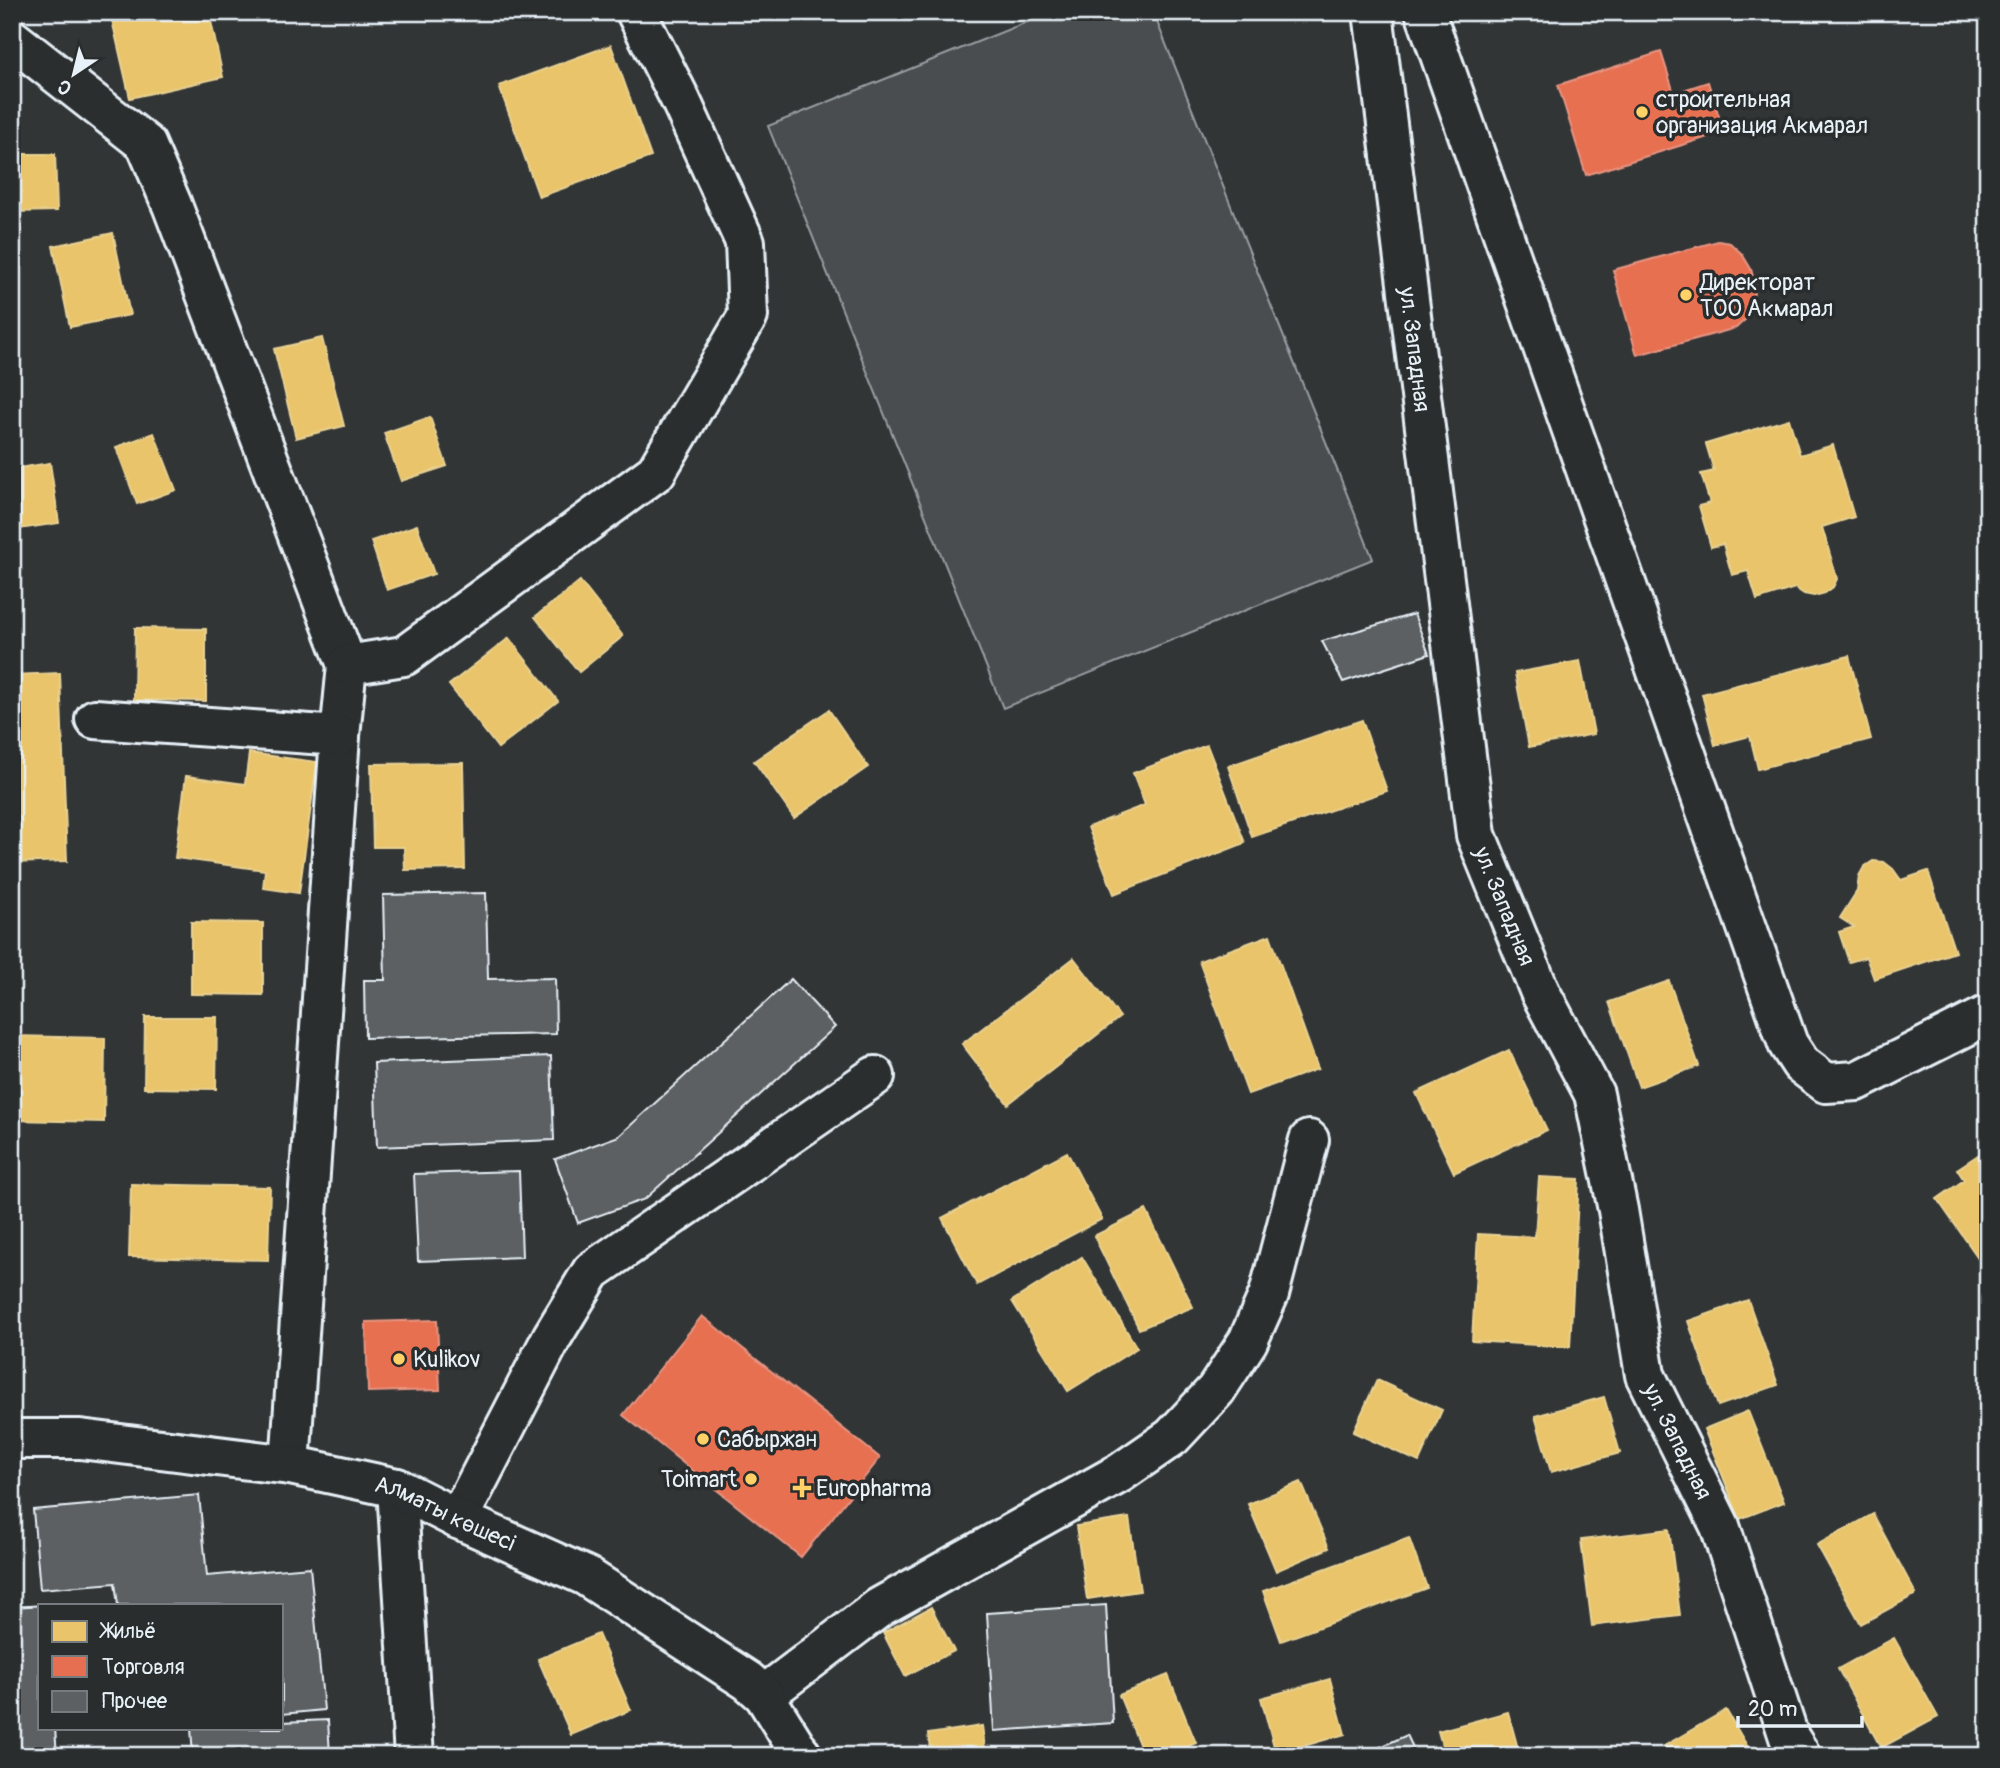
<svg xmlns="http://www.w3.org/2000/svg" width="2000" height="1768" font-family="Pangolin,sans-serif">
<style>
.green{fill:#494d4f;stroke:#989fa4;stroke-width:2}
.homes{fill:#e9c46a;stroke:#e9d295;stroke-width:2}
.shops{fill:#e76f51;stroke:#e79683;stroke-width:2}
.building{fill:#5c6063;stroke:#e8f1f8;stroke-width:2}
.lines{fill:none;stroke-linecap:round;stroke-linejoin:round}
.minor-casing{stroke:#e8f1f8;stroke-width:44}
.major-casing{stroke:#e8f1f8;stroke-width:44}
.minor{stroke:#2a2d2e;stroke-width:38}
.major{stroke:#2a2d2e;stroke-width:38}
.poi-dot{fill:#ffd166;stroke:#2a2d2e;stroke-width:2.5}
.labels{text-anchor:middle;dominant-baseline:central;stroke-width:7;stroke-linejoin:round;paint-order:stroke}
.poi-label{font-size:23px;fill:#e8f1f8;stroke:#2a2d2e;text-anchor:start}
.street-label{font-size:23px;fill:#e8f1f8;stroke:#2a2d2e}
</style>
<rect width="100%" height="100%" fill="#323536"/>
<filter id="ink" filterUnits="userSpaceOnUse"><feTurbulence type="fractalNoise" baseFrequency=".0143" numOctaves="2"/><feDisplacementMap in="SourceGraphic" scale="14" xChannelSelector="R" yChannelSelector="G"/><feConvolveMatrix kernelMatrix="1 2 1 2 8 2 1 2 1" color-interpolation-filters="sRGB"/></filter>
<g filter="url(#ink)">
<path class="green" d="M1052 12H1153L1373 559 1003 708 768 126Z"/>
<path class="homes" d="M145 12H209L223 77 130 98 112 20Z
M611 45 651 157 539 197 499 86Z
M12 154H55L57 211 12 212Z
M113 233 130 315 70 327 53 246Z
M322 338 344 426 296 438 274 349Z
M430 417 447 466 401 481 384 433Z
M1789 419 1800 455 1833 445 1854 517 1822 527 1837 579 1833 587 1825 593 1814 596 1804 594 1795 588 1757 600 1748 571 1732 575 1723 544 1711 547 1699 506 1710 503 1701 474 1714 471 1706 444Z
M154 433 176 490 137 504 116 447Z
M50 463 59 523 12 530V469Z
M417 525 434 574 387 590 371 541Z
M580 581 623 636 579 672 535 617Z
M135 628 206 629V701L134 700Z
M509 638 558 701 498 748 449 685Z
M1849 656 1871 739 1758 769 1750 736 1715 745 1702 694Z
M1580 661 1594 734 1529 747 1515 673Z
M60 673 67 861 12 863V675Z
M829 710 868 767 794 818 754 761Z
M1362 720 1387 791 1252 837 1228 766Z
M1207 745 1245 843 1114 894 1088 827 1145 805 1133 773Z
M249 753 317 762 299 893 263 888 265 870 175 858 186 776 245 784Z
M463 763 465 869 405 870 404 847H373L371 764Z
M1873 861 1884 862 1893 869 1901 880 1928 871 1955 952 1874 979 1866 957 1849 962 1839 932 1854 927 1840 918 1857 891 1859 876 1864 867Z
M191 922 263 923V995L191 994Z
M1270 935 1318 1069 1248 1094 1199 961Z
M1074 958 1120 1017 1008 1104 962 1044Z
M1669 981 1699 1066 1639 1087 1609 1002Z
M145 1017H217L216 1089 144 1088Z
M12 1036 105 1038 104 1122 12 1120Z
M1509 1050 1547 1130 1454 1173 1416 1093Z
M1067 1152 1102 1219 977 1285 942 1218Z
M1981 1153 1988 1163V1267L1986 1269 1937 1199 1964 1180 1957 1169Z
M1539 1177 1579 1179 1570 1347 1472 1341 1478 1234 1535 1237Z
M131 1184 270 1187 268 1260 129 1257Z
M1146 1210 1193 1307 1139 1329 1094 1236Z
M1082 1257 1137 1348 1068 1391 1012 1301Z
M1748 1300 1778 1385 1718 1406 1688 1321Z
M1377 1380 1442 1410 1419 1462 1353 1432Z
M1604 1397 1620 1453 1551 1472 1535 1416Z
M1748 1411 1784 1502 1740 1519 1704 1429Z
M1301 1482 1329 1548 1276 1571 1248 1504Z
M1873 1514 1916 1594 1861 1624 1817 1545Z
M1129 1518 1140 1591 1087 1599 1076 1526Z
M1669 1529 1680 1615 1592 1626 1581 1540Z
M1409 1538 1427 1588 1281 1641 1263 1591Z
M931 1607 954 1651 905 1676 883 1633Z
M598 1634 631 1710 571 1735 538 1659Z
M1894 1638 1938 1717 1881 1748 1838 1669Z
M1168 1675 1196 1743 1166 1756H1144L1119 1695Z
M1330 1679 1345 1734 1276 1754 1261 1698Z
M1726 1710 1753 1756H1670L1664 1746Z
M1508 1712 1520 1756H1445L1438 1731Z
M982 1726 986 1756H931L928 1734Z"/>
<path class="shops" d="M1661 52 1674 93 1708 82 1724 132 1586 175 1558 85Z
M1718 241 1730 243 1742 254 1751 269 1755 285 1752 305 1747 318 1736 328 1637 355 1613 270Z
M702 1316 880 1458 801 1557 623 1415Z
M437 1320 440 1390 368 1392 366 1322Z"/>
<path class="building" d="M1414 614 1429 654 1343 682 1322 641Z
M486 893 488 979 555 978 556 1034 365 1038 364 980H385L383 895Z
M791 979 835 1027 645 1199 578 1223 555 1159 619 1136Z
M551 1056 554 1140 377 1147 374 1063Z
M519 1171 522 1257 418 1261 414 1174Z
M199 1495 207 1576 310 1567 324 1710 282 1714V1605H118L115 1583 40 1589 33 1510Z
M40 1605V1728H55L57 1756H12V1607L45 1605Z
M1106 1605 1113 1723 994 1731 987 1613Z
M328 1720 330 1756H193L191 1728H282V1722Z
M1407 1735 1417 1756H1360Z"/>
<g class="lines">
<g class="minor-casing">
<g id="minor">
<path id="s1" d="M1373 12 1476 835 1540 992 1594 1094 1618 1210 1645 1375 1720 1526 1789 1737 1801 1756"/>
<path d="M1425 12 1788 1044 1801 1064 1826 1083 1857 1081 1988 1015"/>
<path d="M12 39 146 144 172 205 347 665 340 736 290 1465"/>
<path d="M347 665 404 656 656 472 748 316 745 242 681 101 636 12"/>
<path d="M95 719 340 736"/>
<path d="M397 1488 414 1756"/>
<path d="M458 1519 552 1337 592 1271 875 1076"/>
<path d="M764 1695 880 1607 1120 1473 1172 1437 1216 1390 1248 1341 1269 1294 1309 1140"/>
</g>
</g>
<g class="major-casing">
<g id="major">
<path id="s2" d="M12 1439H80L290 1465 397 1488 458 1519 586 1576 748 1681 764 1695 802 1756"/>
</g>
</g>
<use href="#minor" class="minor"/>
<use href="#major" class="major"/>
</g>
</g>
<g class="poi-dot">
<circle cx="1642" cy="112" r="7"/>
<circle cx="1686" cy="295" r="7"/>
<circle cx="399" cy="1359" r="7"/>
<circle cx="703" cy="1439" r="7"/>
<circle cx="751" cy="1479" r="7"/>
<path d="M798.5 1477.5h7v7h7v7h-7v7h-7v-7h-7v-7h7z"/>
</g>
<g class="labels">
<g class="poi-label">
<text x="1656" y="99">строительная<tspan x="1656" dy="26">организация Акмарал</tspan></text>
<text x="1700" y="282">Директорат<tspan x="1700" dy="26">ТОО Акмарал</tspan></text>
<text x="413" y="1359">Kulikov</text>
<text x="717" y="1439">Сабыржан</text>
<text x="737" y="1479" text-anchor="end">Toimart</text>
<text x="816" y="1488">Europharma</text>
</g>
<g class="street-label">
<text stroke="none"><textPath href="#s1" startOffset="340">ул. Западная</textPath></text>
<text stroke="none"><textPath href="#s1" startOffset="906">ул. Западная</textPath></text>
<text stroke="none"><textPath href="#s1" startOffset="1474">ул. Западная</textPath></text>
<text stroke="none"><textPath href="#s2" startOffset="443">Алматы көшесі</textPath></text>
</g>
</g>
<rect width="2000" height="1768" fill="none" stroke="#2a2d2e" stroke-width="42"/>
<rect x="21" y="21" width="1958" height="1726" fill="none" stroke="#e8f1f8" stroke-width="2.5" filter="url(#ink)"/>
<rect x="38" y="1604" width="245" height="126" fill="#2a2d2e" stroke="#767b7f" stroke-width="2"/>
<rect x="52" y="1621" width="35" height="21" fill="#e9c46a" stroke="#767b7f" stroke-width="2"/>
<text x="102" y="1638" font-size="21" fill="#e8f1f8">Жильё</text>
<rect x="52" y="1656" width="35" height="21" fill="#e76f51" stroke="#767b7f" stroke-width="2"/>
<text x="102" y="1674" font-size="21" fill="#e8f1f8">Торговля</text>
<rect x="52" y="1691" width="35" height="21" fill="#5c6063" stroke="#767b7f" stroke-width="2"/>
<text x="102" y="1708" font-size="21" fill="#e8f1f8">Прочее</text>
<g transform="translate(74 74) rotate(215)" stroke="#2a2d2e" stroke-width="5" paint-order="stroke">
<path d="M0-5L12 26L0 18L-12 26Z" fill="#e8f1f8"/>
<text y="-10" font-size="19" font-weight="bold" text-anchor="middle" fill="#e8f1f8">С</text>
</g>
<path d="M1738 1716v10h124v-10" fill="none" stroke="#e8f1f8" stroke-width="3.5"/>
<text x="1748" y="1716" font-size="21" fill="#e8f1f8" stroke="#2a2d2e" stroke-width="5" paint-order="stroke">20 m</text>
</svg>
